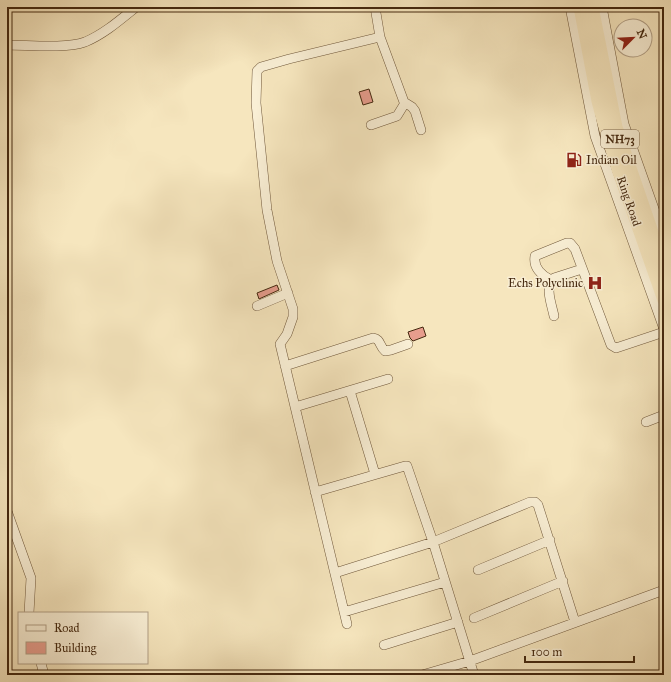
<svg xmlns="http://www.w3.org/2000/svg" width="671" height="682" font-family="'IM FELL Great Primer',serif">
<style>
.building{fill:#e79d8d;stroke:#44280f}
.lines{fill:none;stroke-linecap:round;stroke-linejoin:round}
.minor-casing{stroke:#70583b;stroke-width:10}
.highway-casing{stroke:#44280f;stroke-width:14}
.minor{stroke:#f9efd5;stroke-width:9}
.highway{stroke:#f6e6be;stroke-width:13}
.labels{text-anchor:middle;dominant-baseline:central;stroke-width:3;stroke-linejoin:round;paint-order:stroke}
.shield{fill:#f9efd5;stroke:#7a644a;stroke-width:1}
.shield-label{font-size:11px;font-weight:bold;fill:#44280f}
.poi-label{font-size:12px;fill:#44280f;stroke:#f9efd5;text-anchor:start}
.street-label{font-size:12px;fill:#44280f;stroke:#f9efd5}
</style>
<rect width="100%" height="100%" fill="#f6e6be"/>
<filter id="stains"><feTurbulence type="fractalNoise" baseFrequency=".005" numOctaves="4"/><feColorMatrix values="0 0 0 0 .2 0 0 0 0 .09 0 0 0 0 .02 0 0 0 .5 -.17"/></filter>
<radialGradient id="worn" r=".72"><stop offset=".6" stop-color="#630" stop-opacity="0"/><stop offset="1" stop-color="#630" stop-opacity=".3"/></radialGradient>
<path class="building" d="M369 89 373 102 363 105 359 92Z
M277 285 279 290 259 299 257 293Z
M423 327 426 336 413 341 410 338 408 332Z"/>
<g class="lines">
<g class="minor-casing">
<path id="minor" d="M375 7 380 37 404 102 412 107 415 111 421 130
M570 7 595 136 664 329
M602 7 624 124 664 237
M7 45C29 45 65 49 85 42 104 34 120 20 136 7
M371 125 397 116 405 103
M551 280C541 275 533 268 535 256L567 243H570L575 249 611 345 616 348 664 332
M257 306 288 293
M554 316C552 305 544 287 554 278L582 269
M285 366 373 338C381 339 379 346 385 351L391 350 408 344
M350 391 375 474
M295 407 388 379
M646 422 664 415
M315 492 405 466H407L433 542 474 675
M7 511 31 578 29 613
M478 570 550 540
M335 573 433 542 530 502H535L538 505 575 622
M344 612 445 582
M474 618 563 581
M347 624 280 344 287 334 293 317V309L277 261 267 210 256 103 257 71 261 67 289 59 380 37
M384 645 458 622
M41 663 44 675
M422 675 470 661 664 590"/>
</g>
<g class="highway-casing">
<path id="highway" d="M580 7 598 101 606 131 618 169 664 300
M592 7 616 127 664 267"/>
</g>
<use href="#minor" class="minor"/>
<use href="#highway" class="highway"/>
</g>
<defs>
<g id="fuel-bare" transform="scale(1.2)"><path d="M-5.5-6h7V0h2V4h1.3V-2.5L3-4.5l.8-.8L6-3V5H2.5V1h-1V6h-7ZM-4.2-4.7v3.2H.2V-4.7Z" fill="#8f2418" stroke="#f9efd5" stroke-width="2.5" paint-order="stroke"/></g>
<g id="hospital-bare" transform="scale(1.2)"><path d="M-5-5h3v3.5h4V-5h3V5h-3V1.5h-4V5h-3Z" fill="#8f2418" stroke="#f9efd5" stroke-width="2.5" paint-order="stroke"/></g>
</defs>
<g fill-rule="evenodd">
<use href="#fuel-bare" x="574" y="160"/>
<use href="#hospital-bare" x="595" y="283"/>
</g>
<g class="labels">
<rect class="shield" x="601" y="130" width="38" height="18" rx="3"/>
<g class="shield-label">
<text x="620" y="139">NH73</text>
</g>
<g class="poi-label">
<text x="586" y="160">Indian Oil</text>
<text x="583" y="283" text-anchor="end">Echs Polyclinic</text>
</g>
<g class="street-label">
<text transform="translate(629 201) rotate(71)">Ring Road</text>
</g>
</g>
<rect width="671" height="682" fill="none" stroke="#f6e6be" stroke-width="24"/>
<rect x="8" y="8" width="655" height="666" fill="none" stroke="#44280f" stroke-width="2"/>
<rect x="12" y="12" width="647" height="658" fill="none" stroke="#44280f"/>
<rect x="18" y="612" width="130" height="52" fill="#f9efd5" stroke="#b19f86"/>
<rect x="26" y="625" width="20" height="6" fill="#f9efd5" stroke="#b19f86"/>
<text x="54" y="632" font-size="12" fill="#44280f">Road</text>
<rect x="26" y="642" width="20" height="12" fill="#e79d8d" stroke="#b19f86"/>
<text x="54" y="652" font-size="12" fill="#44280f">Building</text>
<g transform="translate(633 38) rotate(66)"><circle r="19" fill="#f9efd5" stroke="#b19f86"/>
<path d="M0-3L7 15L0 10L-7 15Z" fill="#8f2418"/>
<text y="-6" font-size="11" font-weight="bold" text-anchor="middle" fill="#44280f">N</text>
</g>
<path d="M525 656v6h109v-6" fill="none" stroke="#44280f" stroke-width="2"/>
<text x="531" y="656" font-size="12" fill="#44280f" stroke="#f9efd5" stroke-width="3" paint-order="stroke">100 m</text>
<rect width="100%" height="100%" filter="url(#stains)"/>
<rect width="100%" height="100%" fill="url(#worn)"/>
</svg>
